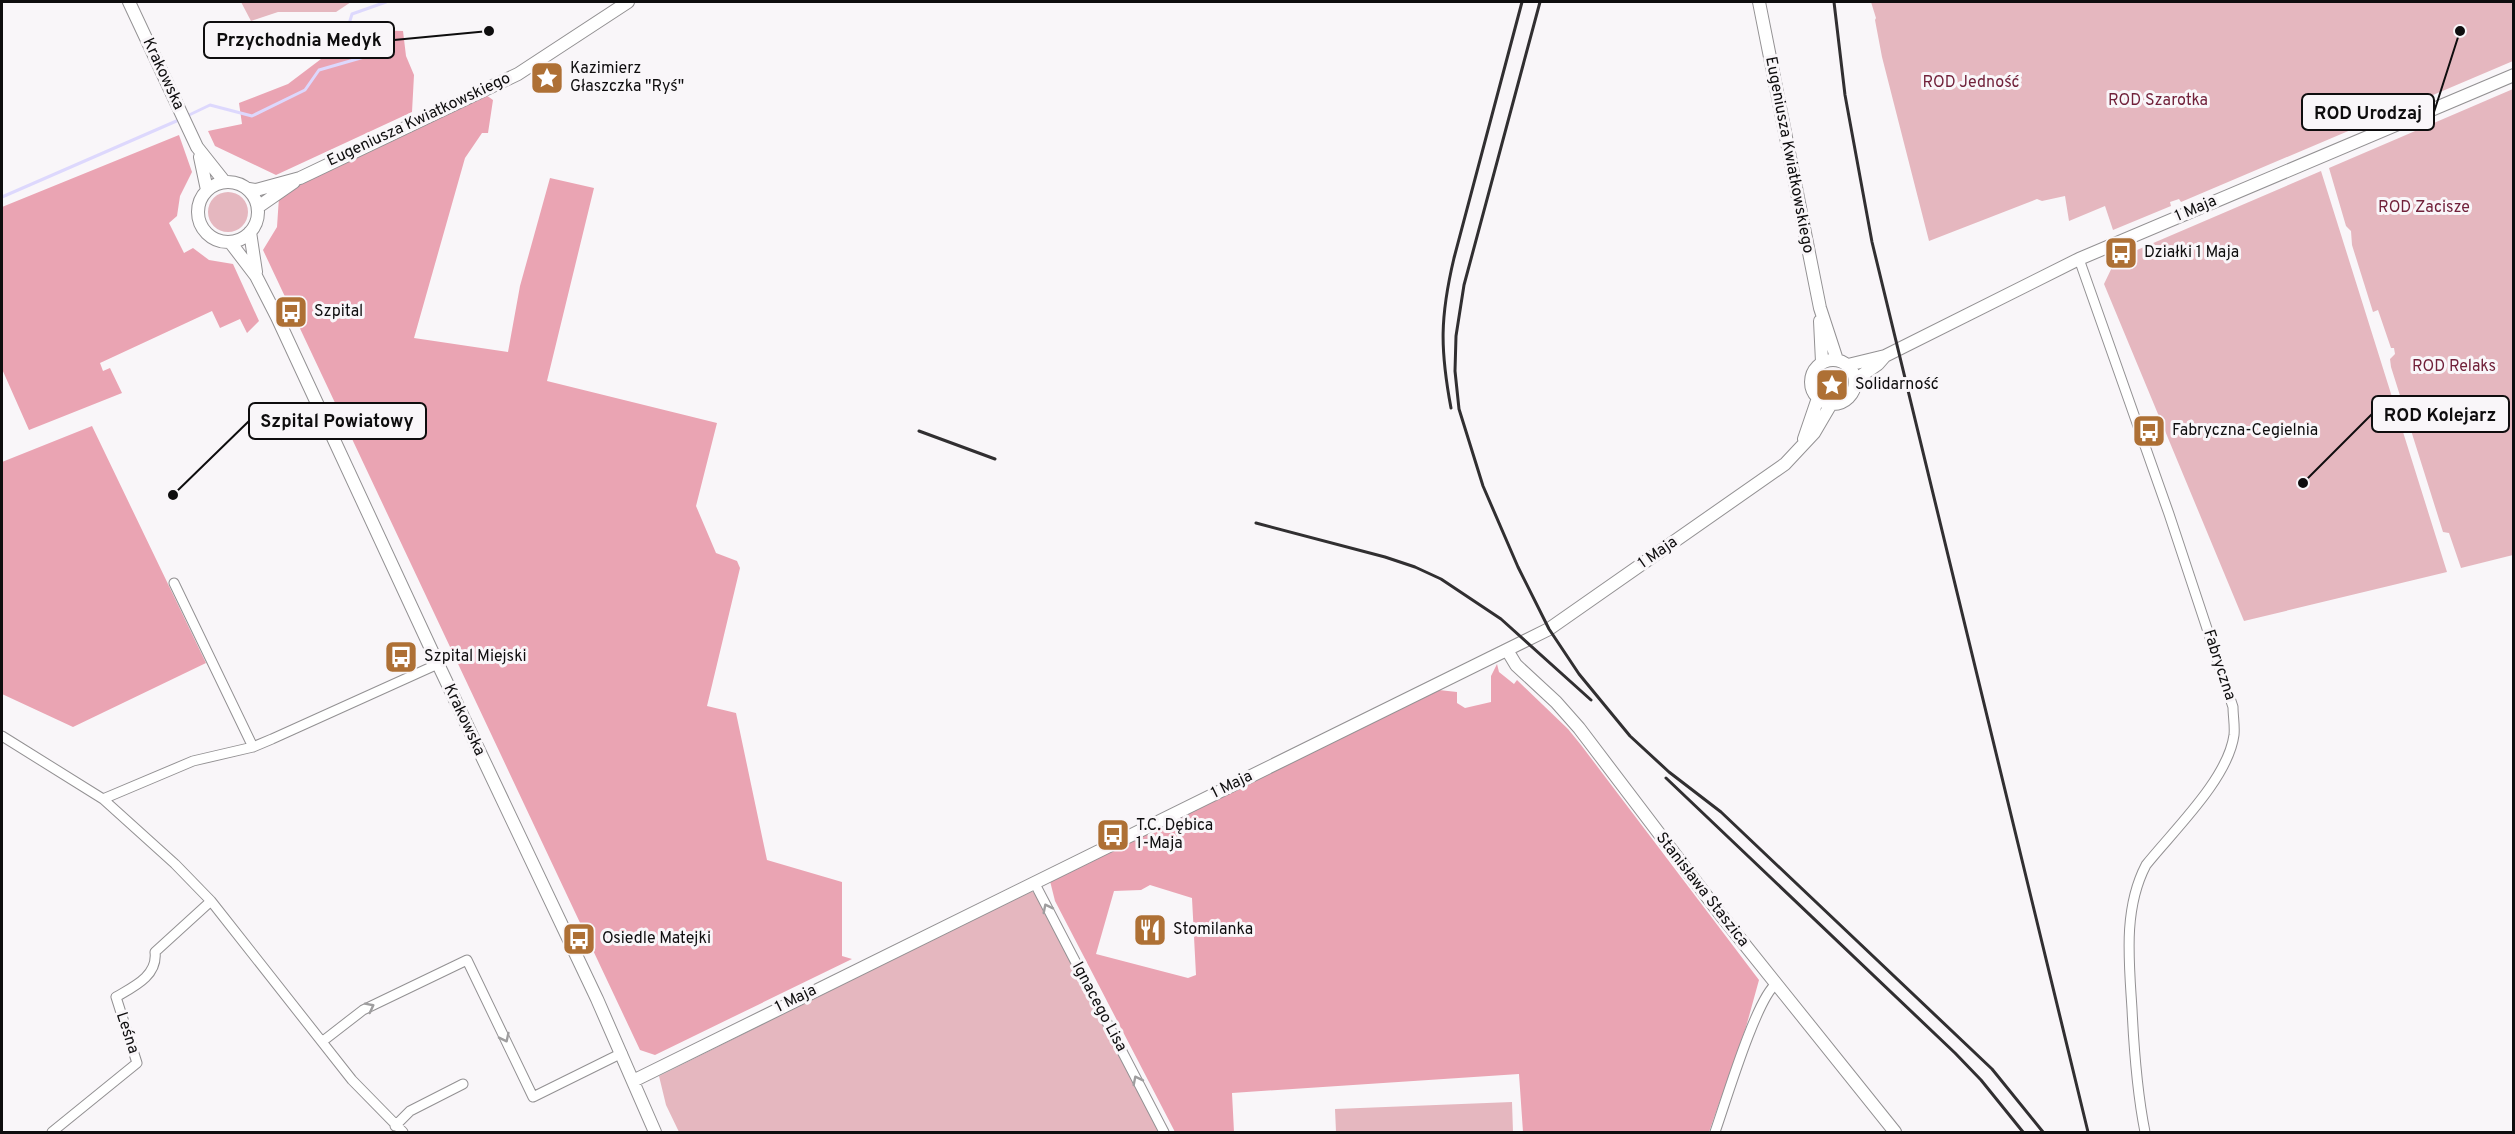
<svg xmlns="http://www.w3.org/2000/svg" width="2515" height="1134" font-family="Overpass,sans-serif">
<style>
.green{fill:#e5b7bf}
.forest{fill:#eaa4b3;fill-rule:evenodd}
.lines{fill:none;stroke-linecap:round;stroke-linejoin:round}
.stream{stroke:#ddd8fd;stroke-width:3}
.street-casing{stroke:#939193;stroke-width:11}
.secondary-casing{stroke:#939193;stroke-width:14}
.street{stroke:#fff;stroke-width:9}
.secondary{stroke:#fff;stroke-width:12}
.rail{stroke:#312f31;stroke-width:3}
.oneway{stroke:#9f9e9f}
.labels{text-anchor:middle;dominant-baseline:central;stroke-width:6;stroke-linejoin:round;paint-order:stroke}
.poi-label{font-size:16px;fill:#0e0d0e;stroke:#f9f6f9;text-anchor:start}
.street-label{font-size:16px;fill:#0e0d0e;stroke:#f9f6f9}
.park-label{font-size:16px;fill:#71213a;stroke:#f9f6f9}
.leader{fill:none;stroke:#0e0d0e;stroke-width:2}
.callout-dot{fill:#0e0d0e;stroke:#f9f6f9;stroke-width:2}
.callout{fill:#f9f6f9;stroke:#0e0d0e;stroke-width:2}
.callout-label{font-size:18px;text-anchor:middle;font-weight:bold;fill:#0e0d0e}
</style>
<rect width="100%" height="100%" fill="#f9f6f9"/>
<path class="green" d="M241 2H351L336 12H278L251 21Z
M1871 2H2513V61L2181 202 2179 199 2170 202 2171 206 2113 230 2105 206 2069 221 2065 196 2042 201 2037 199 1929 241 1882 57 1875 20 1876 18Z
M2513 89V555L2461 568 2449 533 2443 532 2391 367 2390 359 2395 354 2394 348H2391L2378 310 2373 312 2352 245 2351 231 2346 226 2329 168Z
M2321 171 2447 572 2244 621 2104 284 2116 259Z
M208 212a20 20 0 1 1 40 0a20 20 0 1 1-40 0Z
M1821 382a12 12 0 1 1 24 0a12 12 0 1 1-24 0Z
M1028 892H1033L1037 896 1160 1132H679L666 1105 659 1076Z
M1512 1102 1513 1132H1336L1335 1109Z"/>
<path class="forest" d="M371 30 403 31 406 56 414 75 412 112 276 175 215 146 208 131 242 124 239 103 288 84 325 56Z
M486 95 493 100 488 133H482L465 158 414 338 508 352 520 286 550 178 594 188 547 381 717 423 696 506 716 553 737 561 740 568 707 706 736 713 767 860 842 882V956L852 959 655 1055 640 1050 263 250 277 227 279 197 304 183Z
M179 135 192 172 180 196 177 216 169 223 184 253 193 248 209 260 233 264 259 321 247 333 240 319 220 328 212 311 100 363 103 371 110 368 122 393 29 430 2 369V207Z
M92 426 206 663 73 727 2 694V462Z
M1497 664 1499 672 1514 684 1517 680 1568 729 1581 745 1759 980 1746 1027 1709 1132H1523L1519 1074 1232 1093 1234 1132H1175L1055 901 1050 881 1439 690 1457 692V703L1465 708 1491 702V676ZM1150 885 1192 898 1196 975 1188 978 1096 954 1114 891 1141 890Z"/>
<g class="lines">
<path class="stream" d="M187 116 210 105 252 116 305 90 319 70 371 55 373 37 351 32 349 24 352 14 386 2
M2 197 181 119"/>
<g class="street-casing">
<path id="street" d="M2079 259 2169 514 2233 707C2233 716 2235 726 2234 735 2228 779 2173 831 2146 865 2123 909 2129 961 2132 1009 2134 1051 2137 1092 2145 1132
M174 583 253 747
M2 736 103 799 175 864 211 901 352 1080 403 1132
M103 799 193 761 253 747 272 739 438 664
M1034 882 1164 1132
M323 1041 363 1010 467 960 533 1097 622 1053
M395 1126 410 1111 463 1084
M52 1132 137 1063 116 997C133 987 158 976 155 952L211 901
M1715 1132C1725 1104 1756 999 1776 984"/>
</g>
<g class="secondary-casing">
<path id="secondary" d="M129 2 197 147 224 181
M1759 2 1820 308 1837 360
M200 157 207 190
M198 212a30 30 0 1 1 60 0a30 30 0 1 1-60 0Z
M249 189 256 190 300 178 518 74 628 2
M258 207 294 182
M250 232 256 272
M230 242 256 276 277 317 438 664 597 999 655 1132
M1820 321 1822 362
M1811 382a22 22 0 1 1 44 0a22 22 0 1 1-44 0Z
M1848 365 1885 356 2079 259 2514 75
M1855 380 1878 364 1885 356
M1804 439 1818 398
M1507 650 1516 665 1556 702 1579 728 1721 915 1895 1132
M633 1081 1549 629 1785 464 1814 433 1831 404"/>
</g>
<use href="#street" class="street"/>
<use href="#secondary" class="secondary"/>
<path class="rail" d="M1540 2 1464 285 1456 336 1455 371 1459 409 1483 486 1518 567 1549 629 1579 674 1630 736 1669 772 1721 812 1992 1069 2043 1132
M1834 2 1845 95 1872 242 2088 1132
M1451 408C1440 349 1440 317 1454 258L1522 2
M919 431 995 459
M1256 523 1385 557 1415 567 1441 579 1501 619 1591 700
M1666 778 1955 1053 1981 1080 2023 1132"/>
</g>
<defs><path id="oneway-chevron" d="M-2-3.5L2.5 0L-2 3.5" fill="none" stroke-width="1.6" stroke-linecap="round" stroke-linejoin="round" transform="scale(1.5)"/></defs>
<g class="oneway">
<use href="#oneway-chevron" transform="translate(1047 908) rotate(-117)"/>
<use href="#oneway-chevron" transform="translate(370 1007) rotate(-27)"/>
<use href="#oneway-chevron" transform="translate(505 1038) rotate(64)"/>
<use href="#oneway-chevron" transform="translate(1137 1080) rotate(-117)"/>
</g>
<defs>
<g id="sight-square" transform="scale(1.725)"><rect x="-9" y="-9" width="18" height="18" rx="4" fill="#ae7035" stroke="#f9f6f9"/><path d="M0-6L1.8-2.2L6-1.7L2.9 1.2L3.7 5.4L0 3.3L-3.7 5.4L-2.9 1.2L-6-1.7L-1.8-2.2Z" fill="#fff"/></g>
<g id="bus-square" transform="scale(1.725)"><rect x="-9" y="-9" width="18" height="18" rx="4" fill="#ae7035" stroke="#f9f6f9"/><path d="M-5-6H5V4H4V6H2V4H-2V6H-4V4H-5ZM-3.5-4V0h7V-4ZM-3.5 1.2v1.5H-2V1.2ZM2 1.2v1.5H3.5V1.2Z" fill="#fff"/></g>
<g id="restaurant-square" transform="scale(1.725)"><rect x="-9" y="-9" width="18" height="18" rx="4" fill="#ae7035" stroke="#f9f6f9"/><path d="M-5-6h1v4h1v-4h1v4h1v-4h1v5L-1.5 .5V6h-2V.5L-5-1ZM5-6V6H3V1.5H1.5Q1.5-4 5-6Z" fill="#fff"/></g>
</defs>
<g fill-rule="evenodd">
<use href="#sight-square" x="547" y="78"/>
<use href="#bus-square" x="2121" y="253"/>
<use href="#bus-square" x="291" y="312"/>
<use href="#sight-square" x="1832" y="385"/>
<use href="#bus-square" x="2149" y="431"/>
<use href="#bus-square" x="401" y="657"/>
<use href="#bus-square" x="1113" y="835"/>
<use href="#restaurant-square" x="1150" y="930"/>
<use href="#bus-square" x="579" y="939"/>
</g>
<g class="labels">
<g class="poi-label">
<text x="570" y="69">Kazimierz<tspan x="570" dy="18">Głaszczka "Ryś"</tspan></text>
<text x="2144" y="253">Działki 1 Maja</text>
<text x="314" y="312">Szpital</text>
<text x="1855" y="385">Solidarność</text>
<text x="2172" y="431">Fabryczna-Cegielnia</text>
<text x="424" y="657">Szpital Miejski</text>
<text x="1136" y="826">T.C. Dębica<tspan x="1136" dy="18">1-Maja</tspan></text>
<text x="1173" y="930">Stomilanka</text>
<text x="602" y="939">Osiedle Matejki</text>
</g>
<g class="street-label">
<text transform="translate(163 74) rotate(65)">Krakowska</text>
<text transform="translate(419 120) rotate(-25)">Eugeniusza Kwiatkowskiego</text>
<text transform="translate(1789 155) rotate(79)">Eugeniusza Kwiatkowskiego</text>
<text transform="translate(2196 209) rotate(-23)">1 Maja</text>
<text transform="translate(1658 553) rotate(-35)">1 Maja</text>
<text transform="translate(2219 665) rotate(72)">Fabryczna</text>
<text transform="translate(464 720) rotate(65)">Krakowska</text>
<text transform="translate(1232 785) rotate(-26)">1 Maja</text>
<text transform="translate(1702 890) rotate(52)">Stanisława Staszica</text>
<text transform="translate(796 999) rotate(-26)">1 Maja</text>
<text transform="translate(1099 1007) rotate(62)">Ignacego Lisa</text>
<text transform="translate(127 1033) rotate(72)">Leśna</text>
</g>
<g class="park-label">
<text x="1971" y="83">ROD Jedność</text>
<text x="2158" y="101">ROD Szarotka</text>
<text x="2424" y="208">ROD Zacisze</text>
<text x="2454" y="367">ROD Relaks</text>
</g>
</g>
<path class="leader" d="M489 31L394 40M2460 31L2434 112M2303 483L2372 414M173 495L249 421"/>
<g class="callout-dot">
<circle cx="489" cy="31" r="6"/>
<circle cx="2460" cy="31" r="6"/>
<circle cx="2303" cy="483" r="6"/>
<circle cx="173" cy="495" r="6"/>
</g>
<g class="callout">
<rect x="204" y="22" width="190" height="36" rx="6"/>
<rect x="2302" y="94" width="132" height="36" rx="6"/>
<rect x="2372" y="396" width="137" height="36" rx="6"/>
<rect x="249" y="403" width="177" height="36" rx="6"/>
</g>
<g class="callout-label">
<text x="299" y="46">Przychodnia Medyk</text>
<text x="2368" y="119">ROD Urodzaj</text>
<text x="2440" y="421">ROD Kolejarz</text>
<text x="337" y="427">Szpital Powiatowy</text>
</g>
<rect width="2515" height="1134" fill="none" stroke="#0e0d0e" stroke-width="6"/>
</svg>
